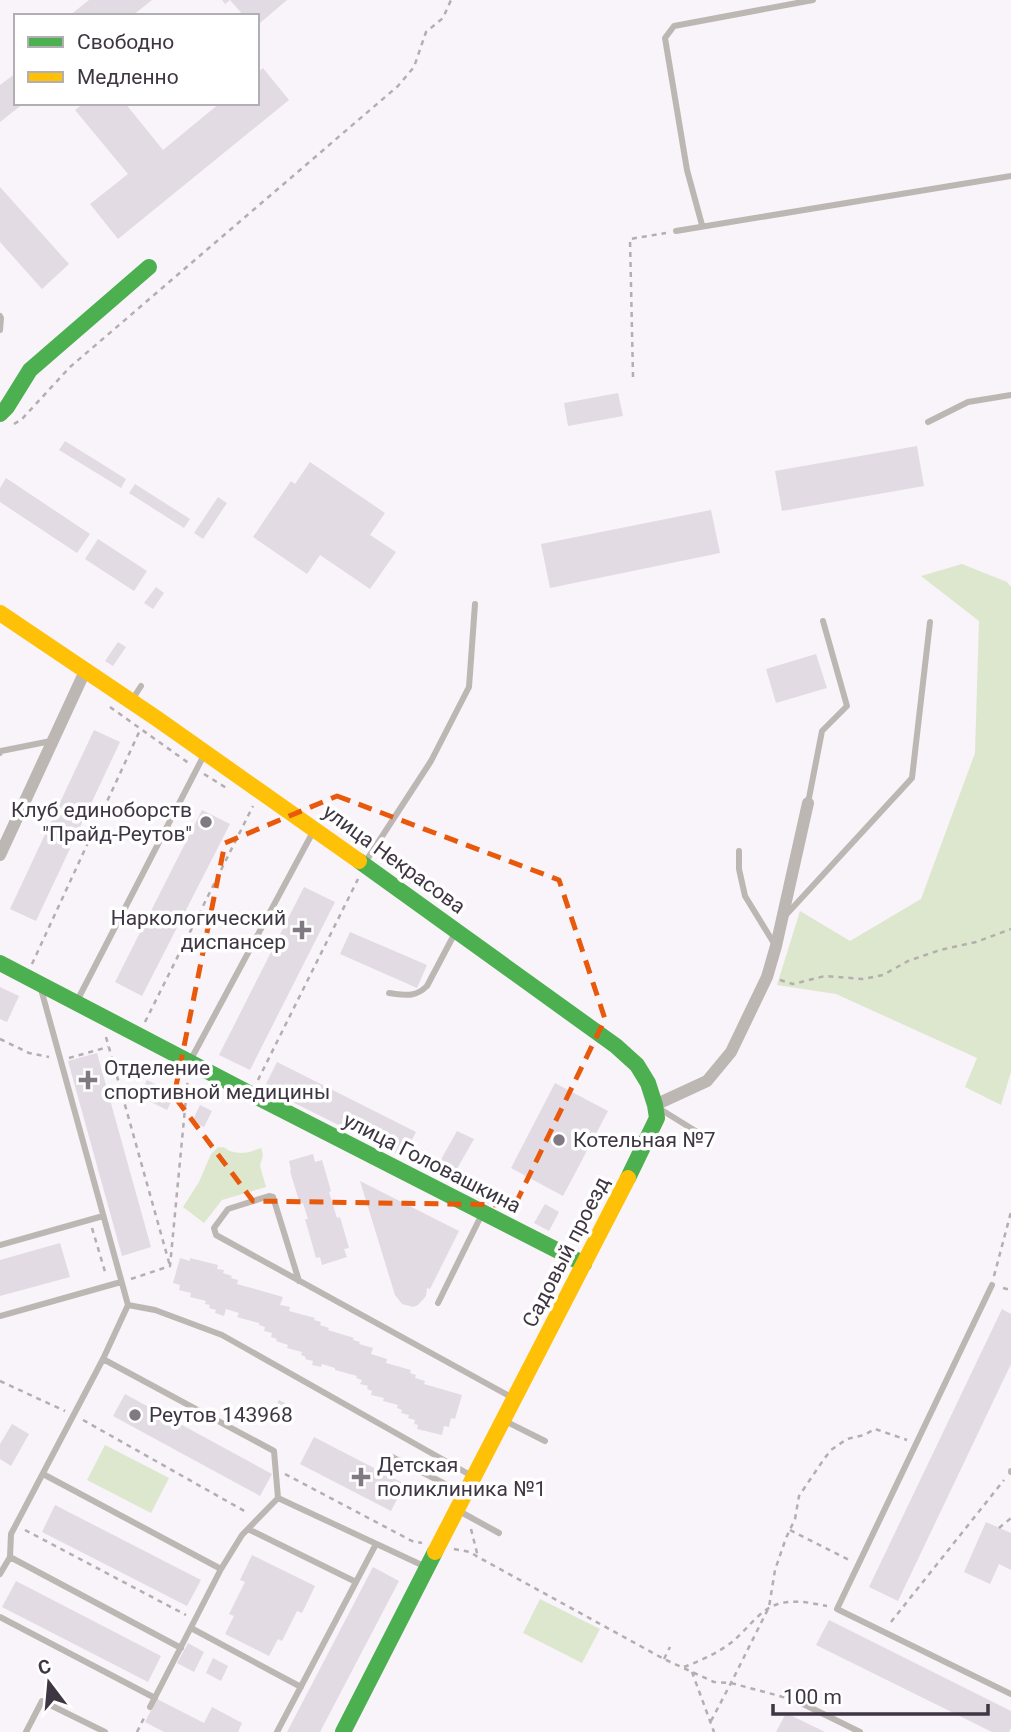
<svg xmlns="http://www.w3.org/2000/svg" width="1011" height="1732" font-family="Roboto,sans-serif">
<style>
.green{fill:#dde7cd}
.building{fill:#e2dbe4}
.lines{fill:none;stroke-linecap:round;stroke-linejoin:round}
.path{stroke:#b3afae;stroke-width:2.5;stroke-dasharray:5 5;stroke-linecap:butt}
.lane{stroke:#bcb7b3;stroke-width:6}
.street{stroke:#bcb7b3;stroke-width:12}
.fast{stroke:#4caf50;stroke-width:16}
.slow{stroke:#ffc107;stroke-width:16}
.marked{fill:none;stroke:#e8590c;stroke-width:5;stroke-dasharray:14 9;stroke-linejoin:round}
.poi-dot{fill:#807883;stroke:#fff;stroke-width:2.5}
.labels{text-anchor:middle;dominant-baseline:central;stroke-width:7;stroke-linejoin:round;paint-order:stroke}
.poi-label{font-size:21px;fill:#3f3643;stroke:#fff;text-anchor:start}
.street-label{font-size:21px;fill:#3f3643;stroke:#fff}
</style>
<rect width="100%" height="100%" fill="#f9f3fa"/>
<path class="green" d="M962 564 1007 582 1011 587V1072L1001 1105 965 1087 977 1058 836 994 777 985 800 911 850 941 921 899 975 753 979 621 921 576Z
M218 1147C229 1148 220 1146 230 1151 241 1155 251 1152 261 1148L263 1155 260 1166 266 1187 222 1200 204 1223 183 1207 199 1182 211 1154Z
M105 1445 169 1478 151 1513 87 1480Z
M540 1599 600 1629 582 1663 523 1633Z"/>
<path class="building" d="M89 0H152L132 16H69Z
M222 0H287L260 23H257V16H244L230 0 225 4Z
M263 68 289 100 118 239 90 204 128 174 75 110 84 103H125L163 150 220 103H257V73Z
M16 73V103H24L0 122V85Z
M0 187 69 264 42 289 0 242Z
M618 393 623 416 568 426 564 403Z
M65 441 126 479 121 488 59 450Z
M917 446 924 486 782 511 775 471Z
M310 462 385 513 370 535 396 552 370 589 320 555 307 574 253 537 291 481 295 484Z
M6 478 90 534 77 553 0 502V488Z
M135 484 190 519 184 528 129 493Z
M218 497 227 503 203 539 194 533Z
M711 510 720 553 550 588 541 544Z
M98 539 147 571 134 591 85 559Z
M156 587 164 593 153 609 144 603Z
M118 642 126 647 113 666 105 661Z
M816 654 827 688 776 703 766 669Z
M94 730 120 742 36 921 10 909Z
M202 810 230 824 142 996 115 982Z
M304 887 335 902 250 1070 219 1055Z
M350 932 427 965 417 988 340 954Z
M0 987 19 996 7 1022 0 1019Z
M97 1053 151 1247 122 1256 68 1061Z
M277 1062 416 1132 403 1157 264 1088Z
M147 1080 175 1094 167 1110 139 1096Z
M555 1083 608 1111 563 1196 511 1168Z
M200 1105 212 1111 204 1127 192 1122Z
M457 1131 474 1139 450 1181 434 1172Z
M313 1154 315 1162 322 1160 331 1191 329 1192 337 1218 340 1217 349 1248 344 1249 347 1257 322 1265 320 1257 316 1258 305 1219H308L303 1203 300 1204 290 1171 291 1170 289 1161Z
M473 1178 496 1190 489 1204 466 1192Z
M360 1181 459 1231 430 1289 427 1288 426 1296 418 1305 413 1307 402 1304 395 1295Z
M545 1204 559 1212 549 1231 534 1223Z
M60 1243 70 1277 0 1296V1260Z
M180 1258 190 1261V1258L218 1265 217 1269 224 1270 223 1273 232 1276 231 1278 238 1280 237 1284 283 1297 280 1305 290 1307 289 1311 315 1318 314 1320 321 1322 320 1325 329 1328 328 1330 354 1338 353 1340 360 1342 359 1344 373 1348 371 1354 387 1359 386 1363 411 1370 410 1373 416 1375 415 1378 425 1381 424 1384 462 1395 455 1419 451 1418 449 1427 444 1426 442 1435 417 1429 418 1425 414 1424 415 1420 408 1418 409 1415 401 1413 402 1410 397 1408 398 1405 383 1401 384 1398 371 1395 372 1391 367 1389 368 1386 360 1384 362 1380 356 1378 357 1376 335 1370V1368L322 1364 321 1367 312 1365 313 1361 305 1359 306 1357 301 1355 302 1352 287 1348 288 1345 276 1341 277 1339 271 1337 272 1333 264 1331 265 1327 259 1325V1323L237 1317 239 1313 226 1309 224 1316 215 1313 216 1310 209 1308 210 1305 205 1304 206 1301 190 1297 191 1293 179 1290 180 1285 173 1283Z
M1002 1309 1011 1314V1364L898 1601 869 1587Z
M125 1394 272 1474 260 1496 113 1416Z
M279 1400 295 1408 287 1423 271 1414Z
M12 1424 29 1434 11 1466 0 1459V1444Z
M314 1437 405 1484 391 1511 300 1464Z
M55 1505 201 1580 187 1606 42 1532Z
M986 1522 1011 1533V1570L999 1564 990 1584 964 1572Z
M252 1555 315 1586 302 1613 297 1611 282 1641 278 1639 269 1656 225 1634 234 1616 229 1614 245 1582 240 1580Z
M373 1567 399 1581 320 1732H287Z
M16 1581 161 1656 148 1682 2 1607Z
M829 1620 1011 1711V1728L1009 1732H992L816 1645Z
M188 1643 204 1652 194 1672 177 1663Z
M213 1658 228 1666 221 1681 206 1673Z
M157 1699 204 1723 212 1707 242 1723 238 1732H164L145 1722Z
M786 1713 825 1732H776Z"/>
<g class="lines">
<path class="path" d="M633 377 630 239 666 233
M14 424 22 419 70 367 398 86 414 67 426 32 443 18 451 0
M110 707 190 764
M204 774 228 789
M32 964 141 728
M780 980 793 984 825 976 863 979 883 975 908 961 940 950 976 942 1011 929
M145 1022 253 806
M106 1037 170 1266
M0 1039 29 1053 49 1057
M69 1058 108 1047
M258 1080 358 879
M92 1228 106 1275
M994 1276 1011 1212
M131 1279 170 1266 188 1077
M1003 1288 1011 1290
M0 1381 65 1411
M83 1420 248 1513
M285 1474 412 1541 422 1543
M999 1528 1011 1518
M471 1529 478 1557
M25 1530 186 1615
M790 1530 849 1560
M454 1549 470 1552 478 1557 664 1659 714 1682 731 1683 787 1698
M891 1622 1004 1480
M664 1659 670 1647
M684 1667C700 1661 718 1653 732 1642 747 1630 760 1609 778 1604 795 1599 811 1603 827 1606
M692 1672 714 1732
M711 1721 731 1683 769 1607 775 1570 786 1538 795 1519 799 1496 824 1459 831 1450 847 1439 864 1435 875 1429 907 1440
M137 1732 145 1716"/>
<path class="lane" d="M702 225 687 170 665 38 674 26 813 0
M676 231 1011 176
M0 316 1 318 0 330
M928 422 968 402 1011 395
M132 700 141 686
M0 753 1 751 51 741
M808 803 822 731 847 706 823 621
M739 851V869L745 896 775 945
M366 861 431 761 469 687 475 604
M785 916 912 778 930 622
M389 993C405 995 415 998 427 986L456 931
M77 1001 204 755
M190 1061 314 830
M660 1109 702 1135
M0 1245 103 1216
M299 1281 273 1197 269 1196 228 1209 214 1228 216 1235 513 1398
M992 1285 837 1609 1011 1694
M438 1303 482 1214
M128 1305 155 1310 222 1335 472 1476
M0 1316 121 1282
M103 1359 274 1451 278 1498
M505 1421 545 1441
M392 1457 465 1494
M1011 1471V1472
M43 1474 221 1569
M459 1511 499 1533
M248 1529 356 1582
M10 1557 181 1648
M0 1574 10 1557 11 1534 103 1359 128 1305 41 989
M0 1617 155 1698
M191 1628 301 1687
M797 1701 860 1732
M150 1707 221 1569 242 1535 278 1498 426 1567
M26 1732 42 1701 105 1732
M277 1732 376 1544"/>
<path class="street" d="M0 855 86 669
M655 1105 707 1081 731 1052 767 977 776 946 808 803"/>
<path class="fast" d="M0 414 7 407 30 370 149 267
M359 861 616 1046 637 1065 648 1083 655 1105 657 1118 628 1178
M0 963 251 1094 584 1264
M343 1732 435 1552"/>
<path class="slow" d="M0 613 156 718 359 861
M435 1552 628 1178"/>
</g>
<path class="marked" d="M337 796 559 880 605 1019 515 1205 253 1201 174 1096 225 843Z"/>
<g class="poi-dot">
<circle cx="206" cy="822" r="7"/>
<path d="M298.5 919.5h7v7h7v7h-7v7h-7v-7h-7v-7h7z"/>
<path d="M84.5 1069.5h7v7h7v7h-7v7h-7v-7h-7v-7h7z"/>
<circle cx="559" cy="1140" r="7"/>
<circle cx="135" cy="1415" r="7"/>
<path d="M357.5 1466.5h7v7h7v7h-7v7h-7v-7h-7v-7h7z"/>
</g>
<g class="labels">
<g class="poi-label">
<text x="192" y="810" text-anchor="end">Клуб единоборств<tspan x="192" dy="24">"Прайд-Реутов"</tspan></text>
<text x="286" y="918" text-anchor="end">Наркологический<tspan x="286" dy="24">диспансер</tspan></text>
<text x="104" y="1068">Отделение<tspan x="104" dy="24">спортивной медицины</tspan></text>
<text x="573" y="1140">Котельная №7</text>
<text x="149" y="1415">Реутов 143968</text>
<text x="377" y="1465">Детская<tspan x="377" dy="24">поликлиника №1</tspan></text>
</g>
<g class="street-label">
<text transform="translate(394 859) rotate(36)">улица Некрасова</text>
<text transform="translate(432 1163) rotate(27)">улица Головашкина</text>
<text transform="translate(566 1252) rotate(-63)">Садовый проезд</text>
</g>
</g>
<rect x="14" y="14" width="245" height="91" fill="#ffffff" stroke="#b2afb4" stroke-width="2"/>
<rect x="28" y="37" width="35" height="10" fill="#4caf50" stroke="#b2afb4" stroke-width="2"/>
<text x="77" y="49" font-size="21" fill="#3f3643">Свободно</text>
<rect x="28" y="72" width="35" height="10" fill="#ffc107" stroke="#b2afb4" stroke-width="2"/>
<text x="77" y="84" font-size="21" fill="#3f3643">Медленно</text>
<g transform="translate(49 1683) rotate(344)" stroke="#ffffff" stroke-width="5" paint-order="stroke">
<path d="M0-5L12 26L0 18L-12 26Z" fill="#3f3643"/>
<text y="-10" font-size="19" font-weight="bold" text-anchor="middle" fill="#3f3643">С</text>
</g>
<path d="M773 1704v10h215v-10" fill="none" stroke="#3f3643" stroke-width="3.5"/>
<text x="783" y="1704" font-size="21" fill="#3f3643" stroke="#ffffff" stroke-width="5" paint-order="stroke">100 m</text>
</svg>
